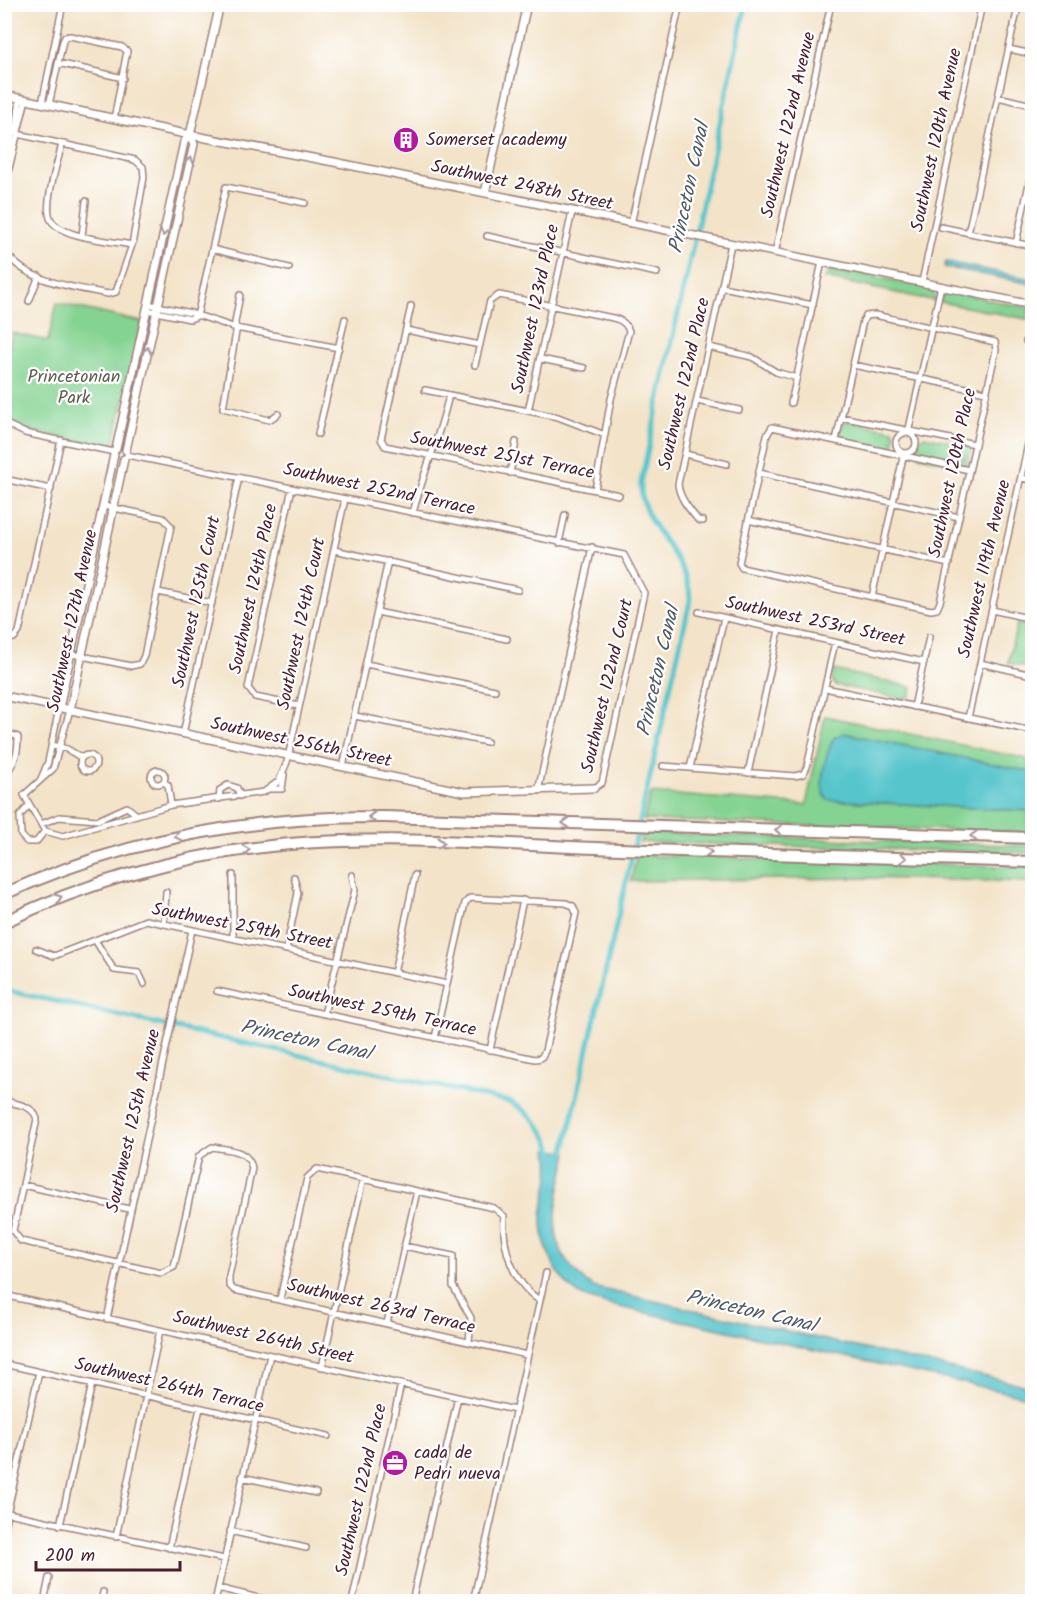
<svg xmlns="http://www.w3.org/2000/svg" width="1037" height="1606" font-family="Kalam,sans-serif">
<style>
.green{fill:#84d392;stroke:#67795e;stroke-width:1.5}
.water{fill:#57c5cc;stroke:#50727c;stroke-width:1.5}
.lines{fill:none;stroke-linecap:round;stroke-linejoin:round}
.canal{stroke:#57c5cc;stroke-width:5}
.minor-casing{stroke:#9e817a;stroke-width:8}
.tertiary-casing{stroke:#9e817a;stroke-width:10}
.motorway-casing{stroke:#9e817a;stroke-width:14}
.minor{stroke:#fff;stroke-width:5}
.tertiary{stroke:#fff;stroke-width:7}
.motorway{stroke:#fff;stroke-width:10}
.oneway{stroke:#ae9aa0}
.labels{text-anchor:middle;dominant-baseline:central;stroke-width:4.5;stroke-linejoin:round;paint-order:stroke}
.street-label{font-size:18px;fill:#4a1f2b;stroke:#fff}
.poi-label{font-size:18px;fill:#4a1f2b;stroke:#fff;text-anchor:start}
.park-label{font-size:18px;fill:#5e5e4f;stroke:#fff}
.water-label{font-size:20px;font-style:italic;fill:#4f5963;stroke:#fff}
</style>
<rect width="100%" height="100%" fill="#fff"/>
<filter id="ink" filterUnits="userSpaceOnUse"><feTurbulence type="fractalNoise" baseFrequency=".0167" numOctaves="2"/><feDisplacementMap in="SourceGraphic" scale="12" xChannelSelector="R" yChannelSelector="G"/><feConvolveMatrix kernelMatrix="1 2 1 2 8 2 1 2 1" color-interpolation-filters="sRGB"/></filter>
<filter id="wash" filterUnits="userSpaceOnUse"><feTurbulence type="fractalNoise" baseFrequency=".008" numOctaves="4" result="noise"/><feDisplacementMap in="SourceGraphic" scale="24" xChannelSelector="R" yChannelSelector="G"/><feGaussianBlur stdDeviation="1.35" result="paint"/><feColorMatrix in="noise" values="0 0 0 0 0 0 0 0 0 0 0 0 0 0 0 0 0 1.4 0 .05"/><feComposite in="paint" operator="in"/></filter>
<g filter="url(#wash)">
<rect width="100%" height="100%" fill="#f3e3c8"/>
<path class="green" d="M829 268 928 287 934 294 935 301 825 278 830 272 851 276 828 272 826 269Z
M952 292 1029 308 1027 319 940 302 944 294Z
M57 303 142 322 114 443 110 447 30 431 5 420V366L12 333 48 341Z
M848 421 893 430 896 435 894 440 891 439 894 441V445L888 449 843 439 840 434 842 424Z
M924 436 968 445 971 450 968 464 963 463 966 454 958 465 920 456 917 450 919 440Z
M1017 624 1032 627V632L1027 629 1026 633 1028 636 1032 634V668L1008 663Z
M834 670 912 687 910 696 904 699 835 685 832 680Z
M825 716 1032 760V772L843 733C829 754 816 775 828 800L1032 811V833L644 820 651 793 806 805Z
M642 833 1032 846V853L640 842Z
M637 855 1032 867V882L866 878 631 881Z"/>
<path class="water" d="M946 262 1032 279V284L944 267Z
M843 733 1032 772V811L828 800C815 789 827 753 833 739Z
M548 1149 568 1153C556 1208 539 1249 593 1287L1032 1387V1398L606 1304C599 1301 591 1300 584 1297 558 1284 541 1246 542 1218 544 1190 553 1181 548 1149Z"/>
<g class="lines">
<path class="canal" d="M4 990 511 1102C532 1114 549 1133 554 1157
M563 1158 690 601C691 555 638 527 641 482L746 4"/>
</g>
</g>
<g filter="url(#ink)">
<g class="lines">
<g class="minor-casing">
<path id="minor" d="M1014 25 1019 4
M1009 49 1032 54
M58 63 123 78
M998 97 1032 105
M42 103 63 4
M49 105 63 41 65 37 70 36 122 47 127 51 114 119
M4 131 135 160 143 167 144 177 132 245 116 292 108 294C75 287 20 282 4 248
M16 132 20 98
M62 144C58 161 44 202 50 218 58 238 113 241 132 245
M4 189 26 99
M631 224 680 4
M941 227 1032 246
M968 233 1013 29
M82 236 86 201
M487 236 657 273
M1016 243 1032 170
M212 249 289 268
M775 253 831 4
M922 282 982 4
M722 287 813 305
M240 295 235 322 236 332 223 408 269 420 278 414
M29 301 39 276
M148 304 191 313 236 328 339 348
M411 306 381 439 385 446 619 495
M147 310 190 319 195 317
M197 316 226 187 305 203
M406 330 480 345
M1026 341 1032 343
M709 347 752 357 776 372 797 378
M541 359 584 368
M475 365 490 301 499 295 603 316C614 318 625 319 629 331L611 399 595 490
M853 365 986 392
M425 390 558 417 605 435
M697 401 739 410
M791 403 822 262
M528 411 572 212
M841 417 975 444
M4 423 25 433 114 452
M908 433 941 286
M896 443a10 10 0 1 1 20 0a10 10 0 1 1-20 0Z
M318 434 345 319
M836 440 863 321 866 316 875 315 995 342 996 350 940 602 937 609 931 610 742 568 739 563 767 435 772 427 969 470
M685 454 727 464
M127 455 624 555 644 593 602 783 594 788
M510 473 516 442
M759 473 959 517
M1021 478 1032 480
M4 479 51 489
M292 488 248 688 255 697 299 706
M413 513C423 473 440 436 449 395
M748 520 949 564
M703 521 698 520C690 510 679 498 678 484L731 244
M559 543 565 515
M334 550 518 590
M158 592 212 603
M872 597 904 453
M992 610 1032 619
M377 612 507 639
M699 612 924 662
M4 640 14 638 19 632 61 440
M72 654 131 666 140 664 144 656 171 526 163 518 104 506
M980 663 1032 675
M366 664 495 690
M825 688 1032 731
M914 707 929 637
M355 716 487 742
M968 718 1032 426
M4 732 18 737C18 752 16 763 4 775
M183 734 239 477
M52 745 67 749 82 758
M80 763a8 8 0 1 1 16 0a8 8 0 1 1-16 0Z
M663 766 795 776 803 774 807 767 835 642
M343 767 388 561
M690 768 724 618
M151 777a7 7 0 1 1 14 0a7 7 0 1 1-14 0Z
M748 773 779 630
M41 779 48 762 59 708
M163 782 168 785 171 805
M270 789H282L284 775
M538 791 592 547
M219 799 220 790 228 785 237 788 240 796
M29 805 20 816 21 835 27 842H36L45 831
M41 824 59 817 98 820 127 807 137 815
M45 831 63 836 171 805 264 792 279 781 287 762 345 499
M45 831 24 795 53 769 70 710
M233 875V938
M164 924 166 892
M95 940 114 970 139 973 144 984
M36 949 54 956 146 920 447 984
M286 950 298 893 294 877
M394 973 415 875
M217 991C323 1014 429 1037 535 1059L541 1058 545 1051 576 913 573 906 566 903 470 898 465 903 435 1038
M324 1014 355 890 352 875
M490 1050 523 900
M4 1101C17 1104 33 1105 37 1119L13 1231 21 1241 161 1273 174 1267 199 1156 212 1147C228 1150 248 1149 252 1168L229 1276V1285L234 1290 527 1355
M23 1185 129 1209
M404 1246 453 1256V1286L471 1318 469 1342
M4 1295 515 1410
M280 1299 307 1178 317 1169 494 1208 504 1216C502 1247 512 1282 539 1300
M107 1319 192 930
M387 1323 417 1191
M4 1364 328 1436
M322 1367 363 1179
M242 1477 316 1493
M8 1513 224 1559
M60 1525 92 1384
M4 1527 39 1372
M230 1531 306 1548
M116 1537 160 1330
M169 1548 200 1408
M218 1588 275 1602
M44 1602 49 1578
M101 1602 103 1592
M215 1602 270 1355
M352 1602 401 1384
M412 1602 458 1397
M473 1602 546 1273"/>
</g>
<g class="tertiary-casing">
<path id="tertiary" d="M4 95 190 135 334 162 1032 305
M485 193 527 4
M116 449 184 142 190 135 220 4
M126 450 194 144 190 135
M4 696 464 792 594 788
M59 708 114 455
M70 710 124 459"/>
</g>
<g class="motorway-casing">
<path id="motorway" d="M4 894C124 839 253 816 384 817L1032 838
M4 922C94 879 191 853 290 844 399 835 510 845 620 849 757 854 895 858 1032 862"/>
</g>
<use href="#minor" class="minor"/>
<use href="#tertiary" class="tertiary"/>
<use href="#motorway" class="motorway"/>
</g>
<defs><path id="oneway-chevron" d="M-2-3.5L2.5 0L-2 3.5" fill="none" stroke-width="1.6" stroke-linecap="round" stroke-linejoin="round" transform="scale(1.5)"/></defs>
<g class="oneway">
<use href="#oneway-chevron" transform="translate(190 161) rotate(-77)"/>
<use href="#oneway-chevron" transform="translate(164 232) rotate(103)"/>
<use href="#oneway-chevron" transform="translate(147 351) rotate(-78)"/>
<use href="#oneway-chevron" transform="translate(372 817) rotate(-180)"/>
<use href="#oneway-chevron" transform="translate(566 823) rotate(-178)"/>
<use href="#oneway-chevron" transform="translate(779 830) rotate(-178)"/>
<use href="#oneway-chevron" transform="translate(178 836) rotate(168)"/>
<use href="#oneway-chevron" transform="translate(974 836) rotate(-178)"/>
<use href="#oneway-chevron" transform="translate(441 843) rotate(1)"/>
<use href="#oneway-chevron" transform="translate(246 850) rotate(-8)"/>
<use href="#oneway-chevron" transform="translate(708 852) rotate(2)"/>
<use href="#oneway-chevron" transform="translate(903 858) rotate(2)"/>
<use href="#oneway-chevron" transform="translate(58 898) rotate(-21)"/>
</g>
</g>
<defs>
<g id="building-disc" transform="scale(1.35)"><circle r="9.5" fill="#b5179e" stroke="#fff"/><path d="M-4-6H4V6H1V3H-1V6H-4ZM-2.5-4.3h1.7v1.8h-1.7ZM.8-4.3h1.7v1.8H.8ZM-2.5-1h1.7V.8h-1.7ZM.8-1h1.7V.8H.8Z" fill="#fff"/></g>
<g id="office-disc" transform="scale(1.35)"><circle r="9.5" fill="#b5179e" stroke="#fff"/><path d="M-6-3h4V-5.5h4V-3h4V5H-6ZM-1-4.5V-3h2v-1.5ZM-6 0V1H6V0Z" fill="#fff"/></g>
</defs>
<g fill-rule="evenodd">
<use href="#building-disc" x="406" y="140"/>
<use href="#office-disc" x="395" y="1463"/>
</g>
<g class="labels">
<g class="street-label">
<text transform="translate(789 125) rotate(-77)">Southwest 122nd Avenue</text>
<text transform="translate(937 140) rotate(-78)">Southwest 120th Avenue</text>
<text transform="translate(522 186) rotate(12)">Southwest 248th Street</text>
<text transform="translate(536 309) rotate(-78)">Southwest 123rd Place</text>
<text transform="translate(685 384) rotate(-77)">Southwest 122nd Place</text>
<text transform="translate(502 456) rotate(11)">Southwest 251st Terrace</text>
<text transform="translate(953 473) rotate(-78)">Southwest 120th Place</text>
<text transform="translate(379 490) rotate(12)">Southwest 252nd Terrace</text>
<text transform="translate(985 569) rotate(-77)">Southwest 119th Avenue</text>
<text transform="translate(254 589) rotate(-78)">Southwest 124th Place</text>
<text transform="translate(197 602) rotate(-78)">Southwest 125th Court</text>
<text transform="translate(73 621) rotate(-78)">Southwest 127th Avenue</text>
<text transform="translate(815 622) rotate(12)">Southwest 253rd Street</text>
<text transform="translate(302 624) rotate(-78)">Southwest 124th Court</text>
<text transform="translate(608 686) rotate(-77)">Southwest 122nd Court</text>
<text transform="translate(301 743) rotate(12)">Southwest 256th Street</text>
<text transform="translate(242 927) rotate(11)">Southwest 259th Street</text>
<text transform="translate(382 1011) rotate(12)">Southwest 259th Terrace</text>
<text transform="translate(134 1121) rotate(-77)">Southwest 125th Avenue</text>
<text transform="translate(381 1307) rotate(13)">Southwest 263rd Terrace</text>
<text transform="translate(263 1338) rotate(13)">Southwest 264th Street</text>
<text transform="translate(169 1386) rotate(13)">Southwest 264th Terrace</text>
<text transform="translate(362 1490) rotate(-77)">Southwest 122nd Place</text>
</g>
<g class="poi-label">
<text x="426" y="140">Somerset academy</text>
<text x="414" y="1453">cada de<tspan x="414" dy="21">Pedri nueva</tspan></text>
</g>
<g class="park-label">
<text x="74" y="377">Princetonian<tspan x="74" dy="21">Park</tspan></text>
</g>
<g class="water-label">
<text transform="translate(690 188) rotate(-78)">Princeton Canal</text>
<text transform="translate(659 671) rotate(-77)">Princeton Canal</text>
<text transform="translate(306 1041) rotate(12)">Princeton Canal</text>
<text transform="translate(751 1312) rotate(13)">Princeton Canal</text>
</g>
</g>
<rect width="1037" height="1606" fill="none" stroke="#fff" stroke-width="24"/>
<path d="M36 1561v9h144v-9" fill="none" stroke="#4a1f2b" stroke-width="3"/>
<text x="45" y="1561" font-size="18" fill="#4a1f2b" stroke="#ffffff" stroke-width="4.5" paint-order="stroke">200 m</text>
</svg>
